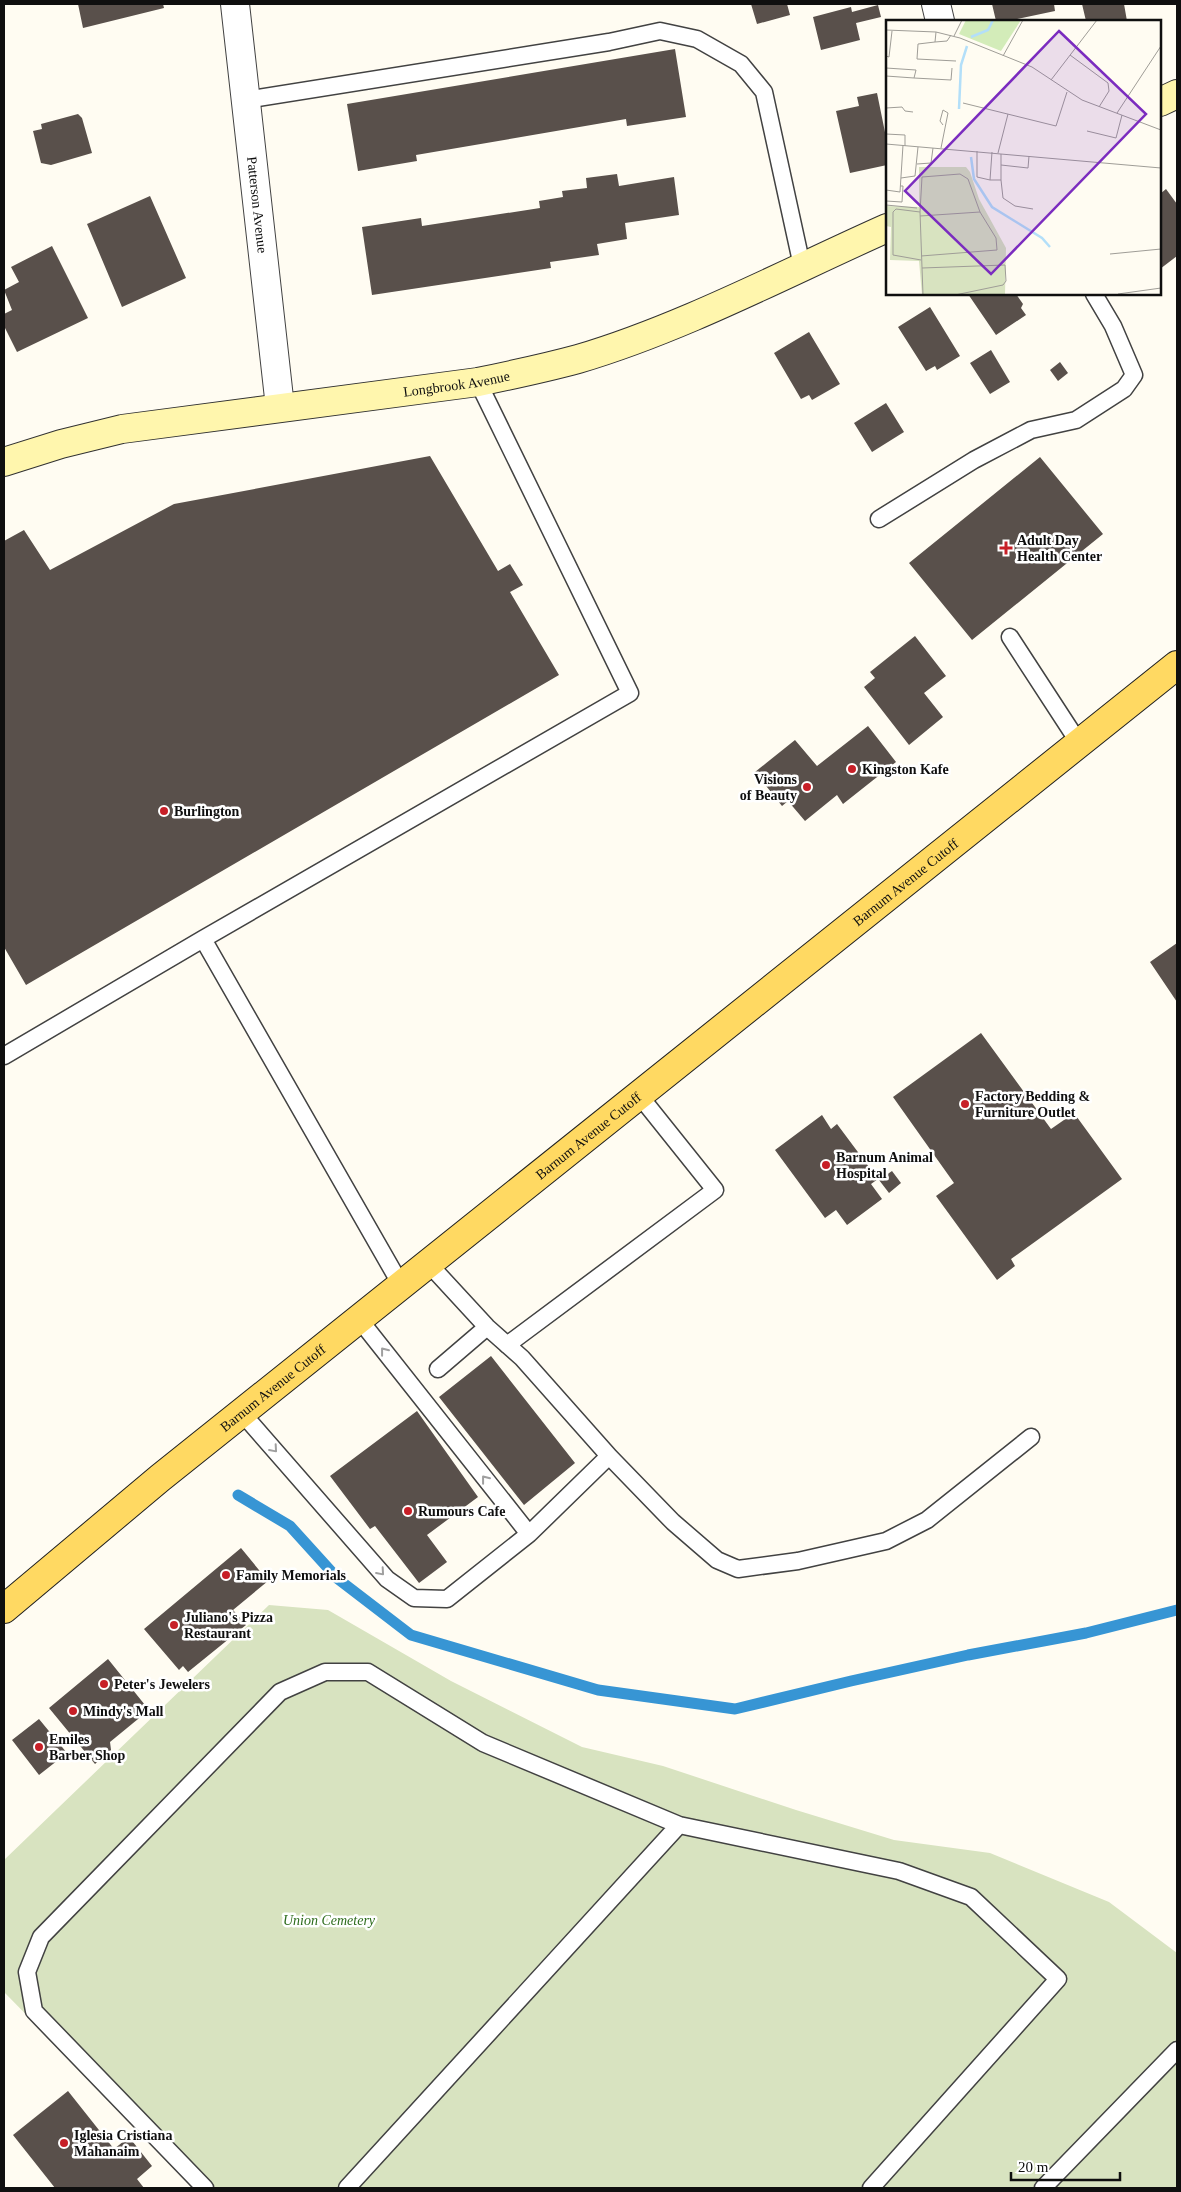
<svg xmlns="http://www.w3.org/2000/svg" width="1181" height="2192" font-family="'Times New Roman',serif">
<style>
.cemetery{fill:#d8e3c0}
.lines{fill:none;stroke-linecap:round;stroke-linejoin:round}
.stream{stroke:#3795d4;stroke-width:11}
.building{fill:#59504b}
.lane-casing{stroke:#424242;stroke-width:19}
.street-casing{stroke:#424242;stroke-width:30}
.secondary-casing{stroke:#313131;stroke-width:30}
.primary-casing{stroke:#202020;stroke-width:30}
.lane{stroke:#fff;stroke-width:16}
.street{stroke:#fff;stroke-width:28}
.secondary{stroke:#fff6ad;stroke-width:28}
.primary{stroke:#ffd962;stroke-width:28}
.oneway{stroke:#9f9f9f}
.poi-dot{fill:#c71f27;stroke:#fff;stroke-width:2}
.labels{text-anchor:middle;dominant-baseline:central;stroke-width:5;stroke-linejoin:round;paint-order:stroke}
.street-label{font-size:14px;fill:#0f0f0f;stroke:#fff}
.poi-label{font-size:14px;font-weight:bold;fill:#0f0f0f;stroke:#fff;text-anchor:start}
.park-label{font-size:14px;font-style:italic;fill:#2c6b1b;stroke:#fff}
.inset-river{fill:none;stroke:#b3dff9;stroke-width:2.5}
.inset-road{fill:none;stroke:#9f9d97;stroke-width:1}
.view{fill:#7b2cbf;fill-opacity:0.15;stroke:#7b2cbf;stroke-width:2.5}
.inset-edge{fill:none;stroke:#0f0f0f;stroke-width:2.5}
</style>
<rect width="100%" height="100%" fill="#fffcf2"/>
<path class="cemetery" d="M269 1605 328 1610 451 1681 582 1747 663 1766 796 1810 894 1840 990 1853 1109 1902 1177 1953V2188H196L4 1992V1860Z"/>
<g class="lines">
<path class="stream" d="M238 1495 290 1526 338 1579 411 1635 598 1690 735 1709 851 1681 968 1655 1086 1633 1177 1610"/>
</g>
<path class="building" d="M78 4H163L164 8 83 28Z
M751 4H787L790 15 757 24Z
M992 4H1054L1055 11 1007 21H996Z
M1082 4H1124L1127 21H1086Z
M878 5 881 17 856 23 860 40 821 50 813 17 851 7 852 12Z
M675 49 686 117 627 126 626 119 416 155 417 161 358 171 347 104Z
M877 93 887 142V165L850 173 836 111 859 106 857 97Z
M78 114 82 118 92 153 51 165 41 163 33 131 42 129 41 124Z
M617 174 619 186 674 177 679 215 625 223 627 239 597 244 599 255 550 262 551 268 372 295 362 227 421 218 422 226 540 208 539 201 563 197 562 191 587 188 586 178Z
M1166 189 1177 204V256L1160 269V194Z
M150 196 186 278 122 307 87 224Z
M52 246 88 318 17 352 4 326V314L12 310 4 290 19 282 11 267Z
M968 294H1016L1023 304 1021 308 1026 315 996 335Z
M930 307 960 356 937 370 935 366 926 371 898 327Z
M809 332 840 384 812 400 809 395 801 399 774 353Z
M991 350 1010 382 990 394 970 363Z
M1060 362 1068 373 1058 381 1050 370Z
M886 403 904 432 872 452 854 423Z
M430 456 498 571 510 564 523 585 510 592 559 675 26 985 4 947V541L24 530 50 570 174 504Z
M1040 457 1103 534 972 640 909 563Z
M915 636 946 676 924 693 943 717 909 745 864 687 875 678 870 672Z
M868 726 896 762 843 804 837 795 805 821 788 801 782 806 755 772 795 740 817 766Z
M1177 943V1002L1150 962Z
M981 1033 1051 1129 1074 1113 1122 1179 1011 1259 1015 1266 997 1280 936 1196 954 1183 893 1097Z
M822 1115 831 1129 837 1124 878 1179 871 1184 882 1199 847 1225 836 1210 825 1218 775 1150Z
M892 1171 901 1183 889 1193 879 1180Z
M491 1356 575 1463 524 1505 439 1397Z
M417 1411 478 1497 427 1535 447 1562 419 1583 375 1526 370 1529 330 1476Z
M241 1548 268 1581 233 1610 246 1625 188 1672 183 1666 179 1670 144 1629Z
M108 1659 149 1710 110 1742 111 1750 95 1764 49 1708Z
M39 1719 67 1753 39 1775 12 1740Z
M68 2091 114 2149 129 2137 152 2166 137 2179 144 2188H55L13 2135Z"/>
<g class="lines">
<g class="lane-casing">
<path id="lane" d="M246 100 609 42 660 31 697 39 741 64 764 92 802 266
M879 519 974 460 1031 430 1076 420 1124 389 1134 375 1113 326 1094 294
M1010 637 1079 743
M203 939 401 1285
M4 1056 203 939 630 693 478 382
M428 1263 487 1327 522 1358 609 1456 529 1534
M507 1345 715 1190 639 1095
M438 1369 487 1327
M242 1413 387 1579 414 1598 447 1599 529 1534 359 1319
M609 1456 673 1522 717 1560 738 1569 798 1561 886 1541 927 1520 1031 1437
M205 2188 34 2011 27 1972 41 1937 280 1692 325 1672H368L483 1743 679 1825
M347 2188 679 1825 899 1871 971 1897 1058 1979 871 2188
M1043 2188 1177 2050"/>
</g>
<g class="street-casing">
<g id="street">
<path id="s1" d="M235 4 280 407"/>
<path d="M936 4 940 21"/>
</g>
</g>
<g class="secondary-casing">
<g id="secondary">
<path d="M1160 102 1177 94"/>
<path id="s2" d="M4 462 61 444 122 429 478 382C512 375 545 368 578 359 683 328 788 272 887 228"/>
</g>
</g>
<g class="primary-casing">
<g id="primary">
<path id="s3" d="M4 1609 160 1478 1177 665"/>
</g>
</g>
<use href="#lane" class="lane"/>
<use href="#street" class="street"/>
<use href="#secondary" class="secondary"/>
<use href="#primary" class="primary"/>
</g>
<defs><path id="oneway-chevron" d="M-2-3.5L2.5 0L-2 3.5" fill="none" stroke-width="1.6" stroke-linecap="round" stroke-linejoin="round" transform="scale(1.25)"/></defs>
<g class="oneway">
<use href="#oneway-chevron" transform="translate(384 1351) rotate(-128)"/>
<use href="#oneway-chevron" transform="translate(274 1449) rotate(49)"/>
<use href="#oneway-chevron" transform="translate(485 1479) rotate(-128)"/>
<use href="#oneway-chevron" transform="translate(381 1572) rotate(49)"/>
</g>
<g class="poi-dot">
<path d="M1003.5 540.5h5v5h5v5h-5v5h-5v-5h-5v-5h5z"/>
<circle cx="852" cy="769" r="5"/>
<circle cx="807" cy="787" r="5"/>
<circle cx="164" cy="811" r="5"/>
<circle cx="965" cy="1104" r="5"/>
<circle cx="826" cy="1165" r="5"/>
<circle cx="408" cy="1511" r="5"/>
<circle cx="226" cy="1575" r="5"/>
<circle cx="174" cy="1625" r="5"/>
<circle cx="104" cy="1684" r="5"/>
<circle cx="73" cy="1711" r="5"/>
<circle cx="39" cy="1747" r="5"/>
<circle cx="64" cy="2143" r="5"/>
</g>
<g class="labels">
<g class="street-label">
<text stroke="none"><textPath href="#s1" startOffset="202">Patterson Avenue</textPath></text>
<text stroke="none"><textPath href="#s2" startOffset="460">Longbrook Avenue</textPath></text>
<text stroke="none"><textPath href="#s3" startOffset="1158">Barnum Avenue Cutoff</textPath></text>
<text stroke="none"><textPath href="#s3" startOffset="752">Barnum Avenue Cutoff</textPath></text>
<text stroke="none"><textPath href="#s3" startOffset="348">Barnum Avenue Cutoff</textPath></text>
</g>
<g class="poi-label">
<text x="1017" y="540">Adult Day<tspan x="1017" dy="16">Health Center</tspan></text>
<text x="862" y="769">Kingston Kafe</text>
<text x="797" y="779" text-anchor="end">Visions<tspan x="797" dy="16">of Beauty</tspan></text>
<text x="174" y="811">Burlington</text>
<text x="975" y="1096">Factory Bedding &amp;<tspan x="975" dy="16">Furniture Outlet</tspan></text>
<text x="836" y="1157">Barnum Animal<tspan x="836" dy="16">Hospital</tspan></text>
<text x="418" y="1511">Rumours Cafe</text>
<text x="236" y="1575">Family Memorials</text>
<text x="184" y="1617">Juliano's Pizza<tspan x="184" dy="16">Restaurant</tspan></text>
<text x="114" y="1684">Peter's Jewelers</text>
<text x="83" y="1711">Mindy's Mall</text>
<text x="49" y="1739">Emiles<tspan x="49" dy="16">Barber Shop</tspan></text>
<text x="74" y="2135">Iglesia Cristiana<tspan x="74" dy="16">Mahanaim</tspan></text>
</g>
<g class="park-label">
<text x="329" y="1920">Union Cemetery</text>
</g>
</g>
<g transform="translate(886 20)">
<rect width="275" height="275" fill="#fffcf2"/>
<path d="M80 0H135L115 31 73 14Z" fill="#d3ecb9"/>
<path d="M33 147H80L84 152 93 179 120 228 119 275H36L33 241 4 240 5 207 0 206V186L33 187Z" fill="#d8e3c0"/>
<path class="inset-river" d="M85 17 102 10 107 0M73 89 75 45 81 26M85 137 88 159 106 187 156 218 164 227"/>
<path class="inset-road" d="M0 10 50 12 74 18 146 47 196 80 275 110M50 12 49 22 61 21 65 15M68 16 76 0M49 22 32 24 31 39 70 41M184 35 222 63 223 71 213 87M0 36 3 37 6 11M117 36 137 0M0 48 30 50 28 58 0 56M28 58 65 60 66 48M165 60 211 0M77 83 170 106 181 72M0 88 16 87 19 91 27 92M231 93 275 26M201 111 230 118 236 95M0 114 19 115V126M0 124 275 148M55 128 62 93 57 90 54 101 57 105M91 131V157L104 160 106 132M112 133 122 94M31 144 45 143 47 128M115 145 142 148 143 136M15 158 29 156 32 127M104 160H115V134M115 160 117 178 129 186 147 189M0 170 14 172 17 125M0 181 16 182 17 166H14M0 185 31 188M34 192 36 157 74 154 82 159 94 192M34 196 94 192 110 218 111 230 35 236M224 234 275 229M35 240 7 235V192L10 189 34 192 37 275M36 248 119 245 120 261 117 265 69 275M232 274 275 268"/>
<path class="view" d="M173 11 260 94 105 254 19 171Z"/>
<rect width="275" height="275" class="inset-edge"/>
</g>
<rect width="1181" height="2192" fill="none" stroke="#0f0f0f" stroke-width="10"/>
<path d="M1011 2172v8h109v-8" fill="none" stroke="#0f0f0f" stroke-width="2.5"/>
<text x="1018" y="2172" font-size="15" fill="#0f0f0f" stroke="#ffffff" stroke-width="4" paint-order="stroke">20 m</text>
</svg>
